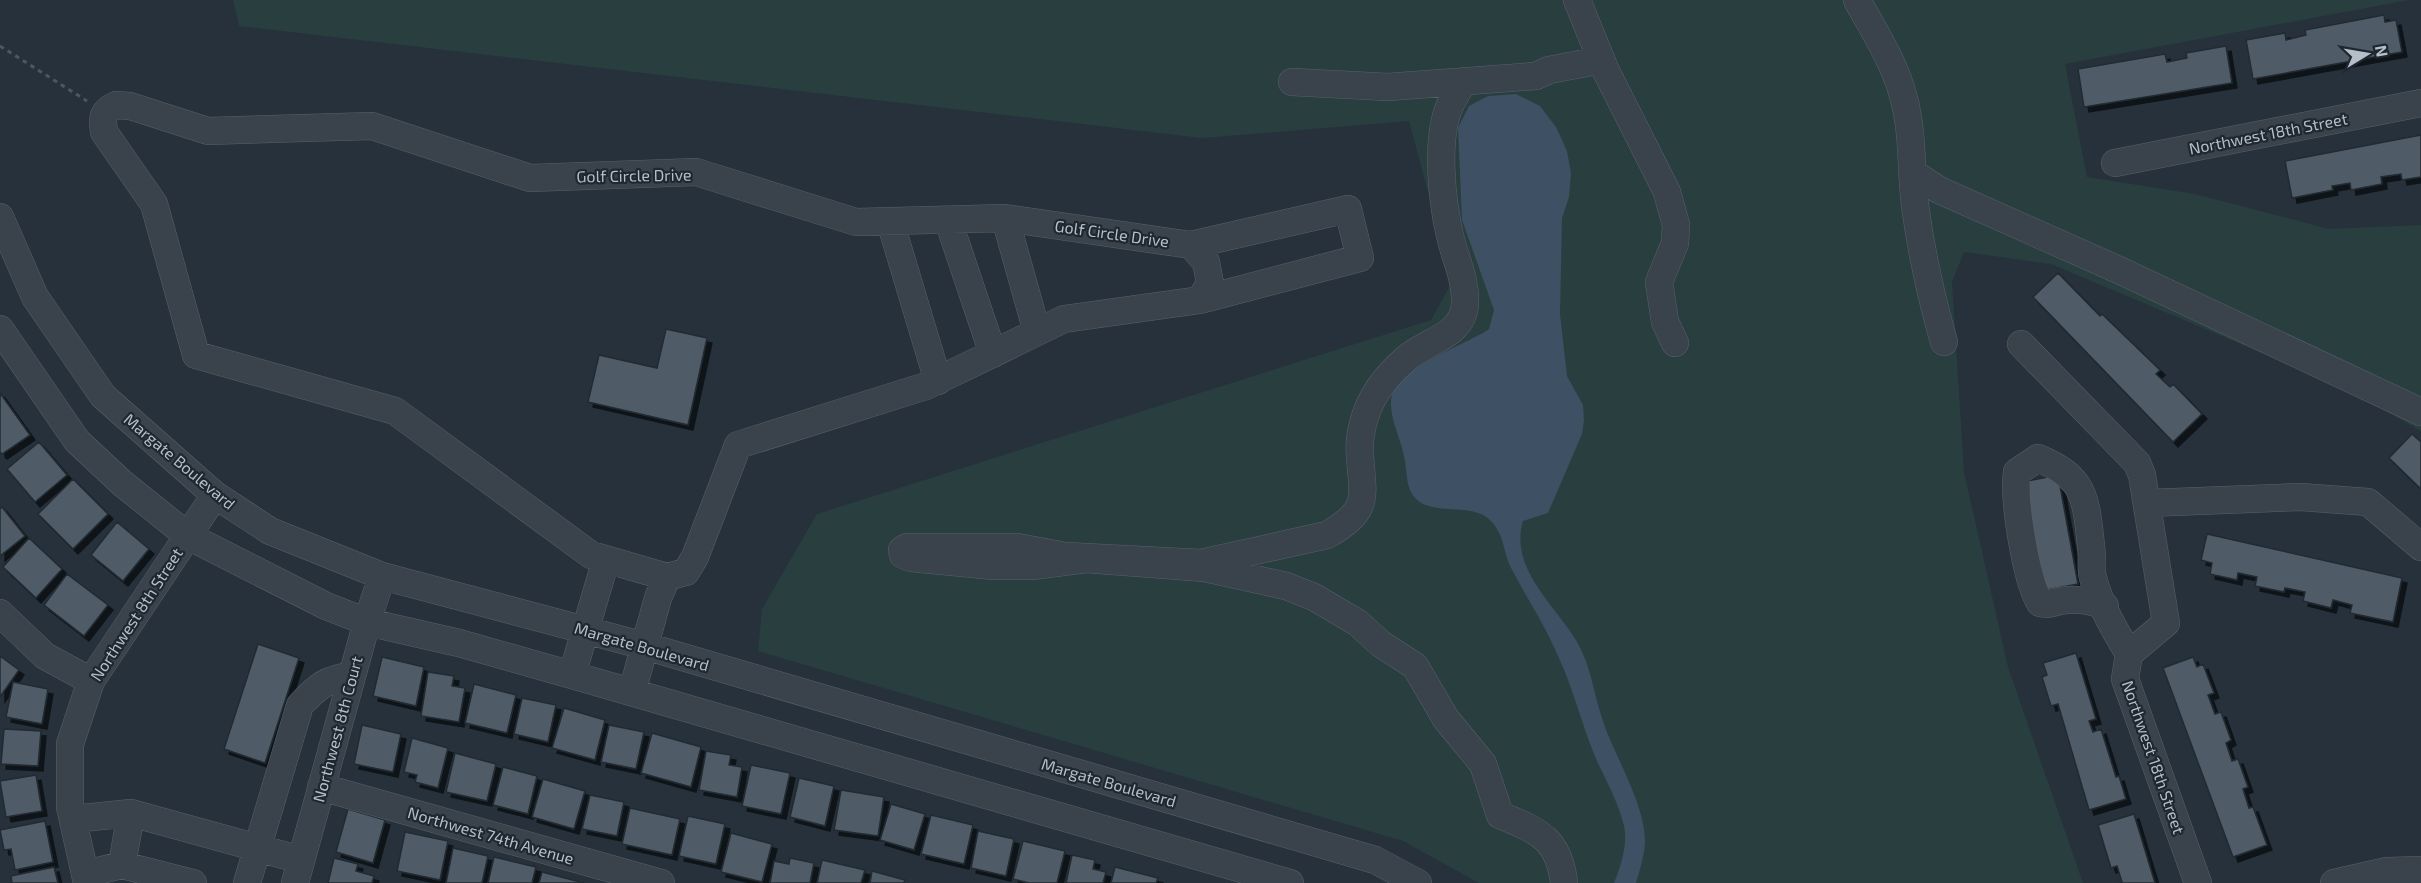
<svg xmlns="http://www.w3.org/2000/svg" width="2421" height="883" font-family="'Exo 2',sans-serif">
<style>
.green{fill:#293e3e}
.water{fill:#3d5064}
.building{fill:#4f5c67;stroke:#212a33;stroke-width:1.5;filter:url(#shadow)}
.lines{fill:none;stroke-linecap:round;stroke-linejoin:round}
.minor-casing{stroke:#58616a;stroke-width:28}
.path{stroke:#485b5c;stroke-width:3;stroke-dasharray:4.5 4.5;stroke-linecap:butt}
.minor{stroke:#3a434c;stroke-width:27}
.labels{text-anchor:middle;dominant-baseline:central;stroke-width:4.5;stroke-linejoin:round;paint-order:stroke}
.street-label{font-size:16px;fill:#b6bec8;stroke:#1f2831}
</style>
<defs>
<filter id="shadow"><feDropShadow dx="5" dy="5" stdDeviation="0" flood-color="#0009"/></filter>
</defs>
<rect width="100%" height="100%" fill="#26313c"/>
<path class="green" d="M233 0H2409L2065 64 2087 177 2195 194 2329 229 2421 225V431L2347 389 2051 264 1964 252 1952 282 1964 472 2008 667 2083 883H1479L1403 841 758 651 762 609 817 514 1431 320 1452 282 1409 121 1202 138 239 26Z"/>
<path class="water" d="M1516 94 1540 106 1556 127 1567 151 1571 173 1569 197 1562 218 1560 314 1567 376 1583 405 1584 420 1582 434 1548 513 1523 521C1509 567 1553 603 1576 640 1591 665 1593 691 1602 718 1613 754 1646 804 1645 843 1644 856 1640 870 1636 883H1614C1621 866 1628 844 1624 826 1618 800 1604 778 1594 754 1581 722 1573 688 1558 656 1545 625 1526 597 1511 568 1503 552 1505 537 1492 522 1475 503 1445 514 1423 504 1404 494 1408 473 1404 456 1400 436 1387 414 1392 394 1400 367 1467 344 1489 329L1494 310 1462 220 1458 128 1469 106 1488 96Z"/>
<path class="building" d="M2384 15 2385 22 2396 20 2402 52 2253 79 2246 40 2285 33 2286 40 2306 35 2305 30Z
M2226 46 2232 83 2084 107 2078 69 2165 54 2167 62 2187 58 2186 53Z
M2421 135V177L2402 180 2401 174 2381 177 2382 184 2351 190 2350 183 2332 186 2333 190 2292 198 2285 161Z
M2058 273 2100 316 2102 314 2160 370 2156 374 2170 387 2173 384 2202 414 2173 442 2033 297Z
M666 329 707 338 688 425 588 402 599 355 657 368Z
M0 393 30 435 2 454 0 452Z
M2412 434 2421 442V489L2389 458Z
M39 442 67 475 35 502 7 469Z
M2058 475 2078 584 2041 591 2022 482Z
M73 479 108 514 73 549 38 514Z
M2 507 25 536 0 556V509Z
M117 522 149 549 123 581 91 555Z
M2207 534 2402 578 2393 622 2350 613 2352 605 2333 600 2331 608 2303 601 2305 592 2285 588 2284 592 2255 586 2257 577 2238 573 2237 580 2210 574 2212 563 2201 560Z
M29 538 62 569 36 598 3 567Z
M67 574 108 605 84 636 44 605Z
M258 644 299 658 265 763 224 749Z
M2076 653 2096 719 2089 721 2093 732 2101 729 2116 777 2119 776 2126 799 2089 810 2058 704 2051 706 2042 677 2047 675 2043 663Z
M0 656 19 670 0 697Z
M382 657 424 667 416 706 373 696Z
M2193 657 2197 667 2203 664 2214 693 2208 695 2215 714 2221 712 2231 740 2226 743 2232 761 2238 759 2248 787 2243 789 2249 808 2253 807 2267 845 2233 857 2163 668Z
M428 672 454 676 452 686 465 688 459 722 421 716Z
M13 682 48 689 42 724 6 717Z
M474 684 516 695 507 733 465 723Z
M522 698 556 705 548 742 514 734Z
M564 708 605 720 595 760 552 748Z
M362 725 401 734 393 772 354 764Z
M609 725 644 732 636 769 601 762Z
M4 729 41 731 38 766 1 764Z
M652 733 701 747 691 787 641 773Z
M412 738 448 748 438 788 415 782 417 775 404 772Z
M706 751 731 755 729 765 742 767 737 797 699 790Z
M455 753 496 764 487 801 446 792Z
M751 765 790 773 781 814 742 806Z
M503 767 537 776 528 814 493 805Z
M36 775 42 811 6 817 0 781Z
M799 778 834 786 825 826 790 817Z
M543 779 585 791 574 829 532 817Z
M841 790 884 797 878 836 834 830Z
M590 795 624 802 617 836 582 829Z
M891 804 925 814 914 850 880 840Z
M630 808 680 819 672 855 622 844Z
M348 809 385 820 373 863 336 852Z
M2134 814 2155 883H2120L2122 882 2117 866 2111 868 2098 825Z
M931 815 973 825 964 864 921 854Z
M688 816 725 824 716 864 679 856Z
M45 821 53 862 15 870 11 849 4 850 0 830Z
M978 831 1014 839 1006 876 971 868Z
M405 832 448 841 440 880 397 871Z
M731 833 772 844 762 882 721 872Z
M1023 841 1065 851 1057 883H1029L1013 879Z
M453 848 488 856 482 883H446Z
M1072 855 1095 860 1093 869 1106 872 1103 883H1066Z
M494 857 536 867 532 883H488Z
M334 858 358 864 356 871 374 876 372 883H328Z
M790 858 814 863 810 883H770L774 861 789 864Z
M822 860 865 870 861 883H817Z
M54 867 58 883H12L11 876Z
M1115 867 1158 878 1156 883H1111Z
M872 871 905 880 904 883H870Z
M542 872 584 883H539Z"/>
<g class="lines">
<g class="minor-casing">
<path id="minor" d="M1577 0 1605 69 1667 192 1676 225 1675 243 1659 282 1665 322 1675 343
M1857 0C1874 31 1895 63 1904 99 1914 136 1910 175 1916 212 1922 255 1932 300 1944 342
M1464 81C1459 89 1454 97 1450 105 1435 139 1442 201 1450 236 1455 258 1466 279 1465 303 1464 335 1429 340 1408 357 1395 368 1381 383 1373 398 1364 414 1358 438 1360 456 1363 499 1370 510 1327 535L1201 563 1065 556 1017 547H907L902 550 903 555 911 558 994 566H1032L1086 559 1205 568 1286 586 1314 597 1358 623 1381 644 1415 666 1446 719 1483 764 1500 815C1538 831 1559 838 1564 883
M1292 82 1388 87 1536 76 1549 70 1601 60
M116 105 130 106 208 131 372 126 530 178 696 172 856 222 1005 218 1191 245 1206 262 1210 283 1200 300 1064 319 926 386 738 445 695 557 686 572 667 577 591 555 395 411 196 355 154 204 104 132C102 118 102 111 116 105Z
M2115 163 2421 103
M1913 173 1939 190 2121 271 2421 412
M0 217 35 297 103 396 215 495 270 531 382 576 645 646 1375 860 1418 883
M1005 218 1037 332
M948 220 993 354
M890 221 938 381
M1191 245 1348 209 1360 258 1200 300
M0 329 77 441 122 483 188 536 326 606 367 622 459 643 572 675 1290 883
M2021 344 2137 463 2142 475 2166 623 2129 654 2125 679 2198 883
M2148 503 2301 497 2368 502 2421 547
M2105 606C2090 600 2076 598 2060 601 2052 603 2048 605 2040 603 2026 580 2013 500 2017 472L2038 458C2085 477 2086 498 2091 546 2093 556 2090 568 2093 578 2100 605 2115 631 2129 654
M0 613 45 656 91 681
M572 675 606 560
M632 692 658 598 667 577
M321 787 661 883
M73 819 131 813 301 860
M122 865 131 813
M85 874 122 865 193 883
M87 883 70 807V744L91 681 215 495
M247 883 300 705C317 687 327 678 352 676
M295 883 367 622 382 576
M2334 883 2387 871 2421 870"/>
</g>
<path class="path" d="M0 46 87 101"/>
<use href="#minor" class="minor"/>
</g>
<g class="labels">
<g class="street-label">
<text transform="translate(2268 133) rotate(-11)">Northwest 18th Street</text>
<text transform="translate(634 175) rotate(-1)">Golf Circle Drive</text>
<text transform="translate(1112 233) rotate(8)">Golf Circle Drive</text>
<text transform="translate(180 461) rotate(40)">Margate Boulevard</text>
<text transform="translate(136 614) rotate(-57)">Northwest 8th Street</text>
<text transform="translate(642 646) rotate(16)">Margate Boulevard</text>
<text transform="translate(337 729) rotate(-75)">Northwest 8th Court</text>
<text transform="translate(2154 757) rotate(71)">Northwest 18th Street</text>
<text transform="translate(1109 782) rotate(16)">Margate Boulevard</text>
<text transform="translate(491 835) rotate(16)">Northwest 74th Avenue</text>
</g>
</g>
<g transform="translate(2367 54) rotate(79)" stroke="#1f2831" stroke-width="4.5" paint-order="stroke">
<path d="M0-4.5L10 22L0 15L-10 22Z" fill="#b6bec8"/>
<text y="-9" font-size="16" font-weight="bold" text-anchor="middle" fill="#b6bec8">N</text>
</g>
</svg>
